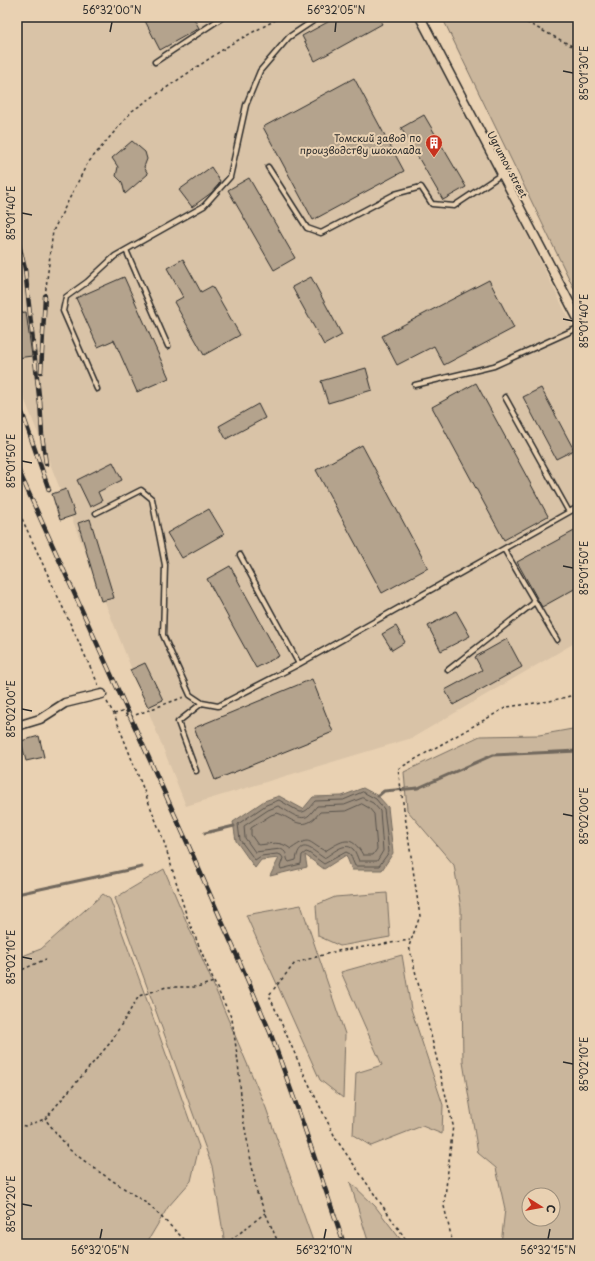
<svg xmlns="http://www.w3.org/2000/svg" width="595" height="1261" font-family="'Playpen Sans',sans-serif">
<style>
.built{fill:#d9c3a7}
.green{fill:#cab69c;stroke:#7a7064;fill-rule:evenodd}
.water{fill:#a0917f;stroke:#71685d}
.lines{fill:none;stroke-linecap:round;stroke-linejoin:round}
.shore{stroke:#5a544d;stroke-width:1}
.stream{stroke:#71685d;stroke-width:3}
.building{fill:#b4a38d;stroke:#2b2b2b}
.service-casing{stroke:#2b2b2b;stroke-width:7}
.minor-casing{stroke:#2b2b2b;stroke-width:11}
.path{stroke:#2b2b2b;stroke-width:1.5;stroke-dasharray:3 3;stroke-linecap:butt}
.service{stroke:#e9d1b2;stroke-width:4}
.minor{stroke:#e9d1b2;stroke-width:8}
.rail-casing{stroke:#2b2b2b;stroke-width:4.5}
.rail{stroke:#e9d1b2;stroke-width:3;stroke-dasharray:9;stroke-linecap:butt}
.ticks{fill:none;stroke:#2b2b2b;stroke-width:1.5}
.labels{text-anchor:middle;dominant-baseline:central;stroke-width:4;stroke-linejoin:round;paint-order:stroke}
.poi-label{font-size:10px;fill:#2b2b2b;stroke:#e9d1b2;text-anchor:end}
.street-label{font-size:10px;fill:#2b2b2b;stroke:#e9d1b2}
.neatline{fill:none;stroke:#2b2b2b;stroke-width:1.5}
.ticks-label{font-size:10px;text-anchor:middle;fill:#2b2b2b}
</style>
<rect width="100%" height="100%" fill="#e9d1b2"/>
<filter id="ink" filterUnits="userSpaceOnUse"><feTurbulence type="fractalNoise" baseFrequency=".025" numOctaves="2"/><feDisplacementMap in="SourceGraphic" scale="8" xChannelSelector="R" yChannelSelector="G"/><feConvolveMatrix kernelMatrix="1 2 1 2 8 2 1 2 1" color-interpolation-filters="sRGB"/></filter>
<g filter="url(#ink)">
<path class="built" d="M17 17H419L578 337V641L412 738 186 806 22 393 17 384Z"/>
<path class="green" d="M442 17H578V297Z
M578 728V1244H501L505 1209 496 1168 478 1153 463 1062 461 908 454 865 407 810 404 772 480 736 539 735ZM529 1195H553V1219H529Z
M164 869 266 1108 314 1244H225L212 1166 115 898Z
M387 893 390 937 340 946 318 936 316 905 335 897Z
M103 894 110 899 145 995 199 1147 191 1181 168 1207 146 1244H17V958L41 949Z
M301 905 345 1034 343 1098 320 1080 246 915Z
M402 955 411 1009 443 1105 442 1134 422 1126 371 1146 353 1135 356 1073 382 1065 341 972Z
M350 1182 375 1206 404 1244H369Z"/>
<path class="water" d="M363 788 378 796 388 807 393 853 382 870H352L346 855 324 869 305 855 307 867 270 876 279 858 261 860 255 868 236 841 233 822 264 801 279 796 303 809 313 797 342 796Z"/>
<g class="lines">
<path class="shore" d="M363 792 376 799 384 809 389 852 379 866H355L350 854 346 852 324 864 309 853 306 852 302 855 301 864 281 869 280 867 283 858 281 855 277 854 261 856 255 860 240 840 238 824 266 805 279 800 300 812C307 813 311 805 315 801L343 800Z
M363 798 373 803 380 811 383 851 377 861H359C357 857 356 852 353 849 344 841 332 854 324 858 313 851 300 836 296 860L289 862C285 858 289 853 281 849L255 852 245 838 244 826 268 810 278 806C286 809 299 822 308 816 312 813 314 809 317 806L344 805Z
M362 804 369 808 374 814 377 849 373 855H363C351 833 342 841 325 851 307 842 311 835 291 849 279 840 272 844 258 845L251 835V828L271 815 277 813C288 816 299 829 311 821 315 819 317 815 320 812L345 811Z"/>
<path class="stream" d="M378 796 384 791 418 788 493 755 578 751
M205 833 234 826
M17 894 142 867"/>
</g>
<path class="building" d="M143 17H193L199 28 160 50Z
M337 17H378L382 24 315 61 302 36Z
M354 78 404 171 313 220 263 127Z
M424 115 466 187 443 200 401 128Z
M132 141 145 152 147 159 144 167 148 174 125 194 122 182 116 176 118 167 112 158Z
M211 167 220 181 219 184 211 193 192 207 179 190Z
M249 178 295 258 274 270 228 190Z
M183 259 201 292 212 286 240 335 204 355 174 302 183 297 167 268Z
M124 277 169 378 137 392 114 340 98 347 76 298Z
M311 277 342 335 324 345 292 287Z
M489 280 514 328 444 365 434 346 397 365 382 336Z
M26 312 32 356 17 358V313Z
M366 368 372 390 328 403 321 381Z
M476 383 548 516 504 540 432 407Z
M541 388 574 450 556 459 523 397Z
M258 404 265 418 226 439 219 426Z
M362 445 428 568 382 593 316 470Z
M113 462 122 480 98 492 102 501 90 507 77 480Z
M66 489 75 515 60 520 52 494Z
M209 509 224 534 182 558 167 533Z
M90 519 114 598 101 601 78 523Z
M578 529V587L542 607 517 562Z
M230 566 279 656 256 668 207 579Z
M456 611 470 636 441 651 428 626Z
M396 626 405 642 392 650 382 634Z
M507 639 522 667 453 705 445 690 482 670 475 657Z
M145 663 163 700 148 707 130 670Z
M312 679 333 732 215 780 194 728Z
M39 736 44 757 26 761 21 741Z"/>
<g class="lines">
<g class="service-casing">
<path id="service" d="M155 62 223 17
M268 167 307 228 321 233 395 194 421 187 432 204 454 206 502 174
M126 250 168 346
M415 385 494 366 578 328
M97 389 63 311 66 297 87 282 115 256 204 206 230 177 246 105 260 71 289 37 319 17
M505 397 569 512
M96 513 141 490 152 499 165 565 163 635 190 695 202 703 218 706 299 664 578 507
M504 549 557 640
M240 555 299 664
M448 670 535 602
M196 771 178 722 202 703"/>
</g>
<g class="minor-casing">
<path id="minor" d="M420 17 578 319
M17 726 40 719 65 703 102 694"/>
</g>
<path class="path" d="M516 17 578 49
M45 296 53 231 87 164 132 111 231 44 281 17
M17 508 99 686
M107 702 114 714 163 839 187 917 214 982 232 1019 238 1062 243 1118 257 1193 277 1240V1244
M114 714 122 712 130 717 184 697
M17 972 46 959
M17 1124 25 1126 45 1119
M189 1244 149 1205 95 1169 70 1150 45 1119 110 1043 139 996 166 987H197L214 982
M226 1244 265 1213
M409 1244 336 1139 302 1070 269 995 295 963 337 951 410 940
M453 1244 444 1206 453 1125 409 946 420 916 398 769 507 707 550 701 578 694"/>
<use href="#service" class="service"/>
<use href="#minor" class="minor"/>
<g class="rail-casing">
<path id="rail" d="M17 236 25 269 40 405
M41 372 45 296
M40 400 42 435 46 464
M17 403 23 415 49 490
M17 467 187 842 252 990 270 1032 300 1115 344 1244"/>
</g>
<use href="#rail" class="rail"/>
</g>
</g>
<path class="ticks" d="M110 32 112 22M335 32 336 22M563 71 573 73M22 213 32 215M563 319 573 321M22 461 32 463M563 566 573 568M22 709 32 711M563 814 573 816M22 957 32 959M563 1062 573 1064M22 1204 32 1206M100 1239 102 1229M324 1239 326 1229M548 1239 550 1229"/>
<defs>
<g id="building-pin" transform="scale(0.9)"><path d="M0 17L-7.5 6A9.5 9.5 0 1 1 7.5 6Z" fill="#c8321e" stroke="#e9d1b2"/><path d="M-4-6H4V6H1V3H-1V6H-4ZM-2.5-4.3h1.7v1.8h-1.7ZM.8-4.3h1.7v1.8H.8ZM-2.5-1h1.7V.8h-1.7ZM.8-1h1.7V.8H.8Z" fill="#fff"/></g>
</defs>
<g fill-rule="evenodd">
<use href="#building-pin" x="434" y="143"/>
</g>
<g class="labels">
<g class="poi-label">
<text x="421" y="137">Томский завод по<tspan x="421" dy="12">производству шоколада</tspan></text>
</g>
<g class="street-label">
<text transform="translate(508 164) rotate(62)">Ugrumov street</text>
</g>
</g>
<rect width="595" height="1261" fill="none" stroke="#e9d1b2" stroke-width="44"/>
<g transform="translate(541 1207) rotate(101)"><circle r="19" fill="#e9d1b2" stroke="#9d8f7c"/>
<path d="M0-3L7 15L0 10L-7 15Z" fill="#c8321e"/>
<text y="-6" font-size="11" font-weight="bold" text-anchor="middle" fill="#2b2b2b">С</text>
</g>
<rect x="22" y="22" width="551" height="1217" class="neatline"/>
<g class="ticks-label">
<text x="112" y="14">56°32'00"N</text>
<text x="336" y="14">56°32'05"N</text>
<text transform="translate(584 73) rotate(-90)" y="4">85°01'30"E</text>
<text transform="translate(11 213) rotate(-90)" y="4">85°01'40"E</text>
<text transform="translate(584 321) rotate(-90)" y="4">85°01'40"E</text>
<text transform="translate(11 461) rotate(-90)" y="4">85°01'50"E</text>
<text transform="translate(584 568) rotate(-90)" y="4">85°01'50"E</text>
<text transform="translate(11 709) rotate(-90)" y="4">85°02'00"E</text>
<text transform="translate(584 816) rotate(-90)" y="4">85°02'00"E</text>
<text transform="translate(11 957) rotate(-90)" y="4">85°02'10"E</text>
<text transform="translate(584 1064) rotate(-90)" y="4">85°02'10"E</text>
<text transform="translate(11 1204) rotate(-90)" y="4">85°02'20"E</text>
<text x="100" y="1254">56°32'05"N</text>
<text x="324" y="1254">56°32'10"N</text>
<text x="548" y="1254">56°32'15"N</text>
</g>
</svg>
